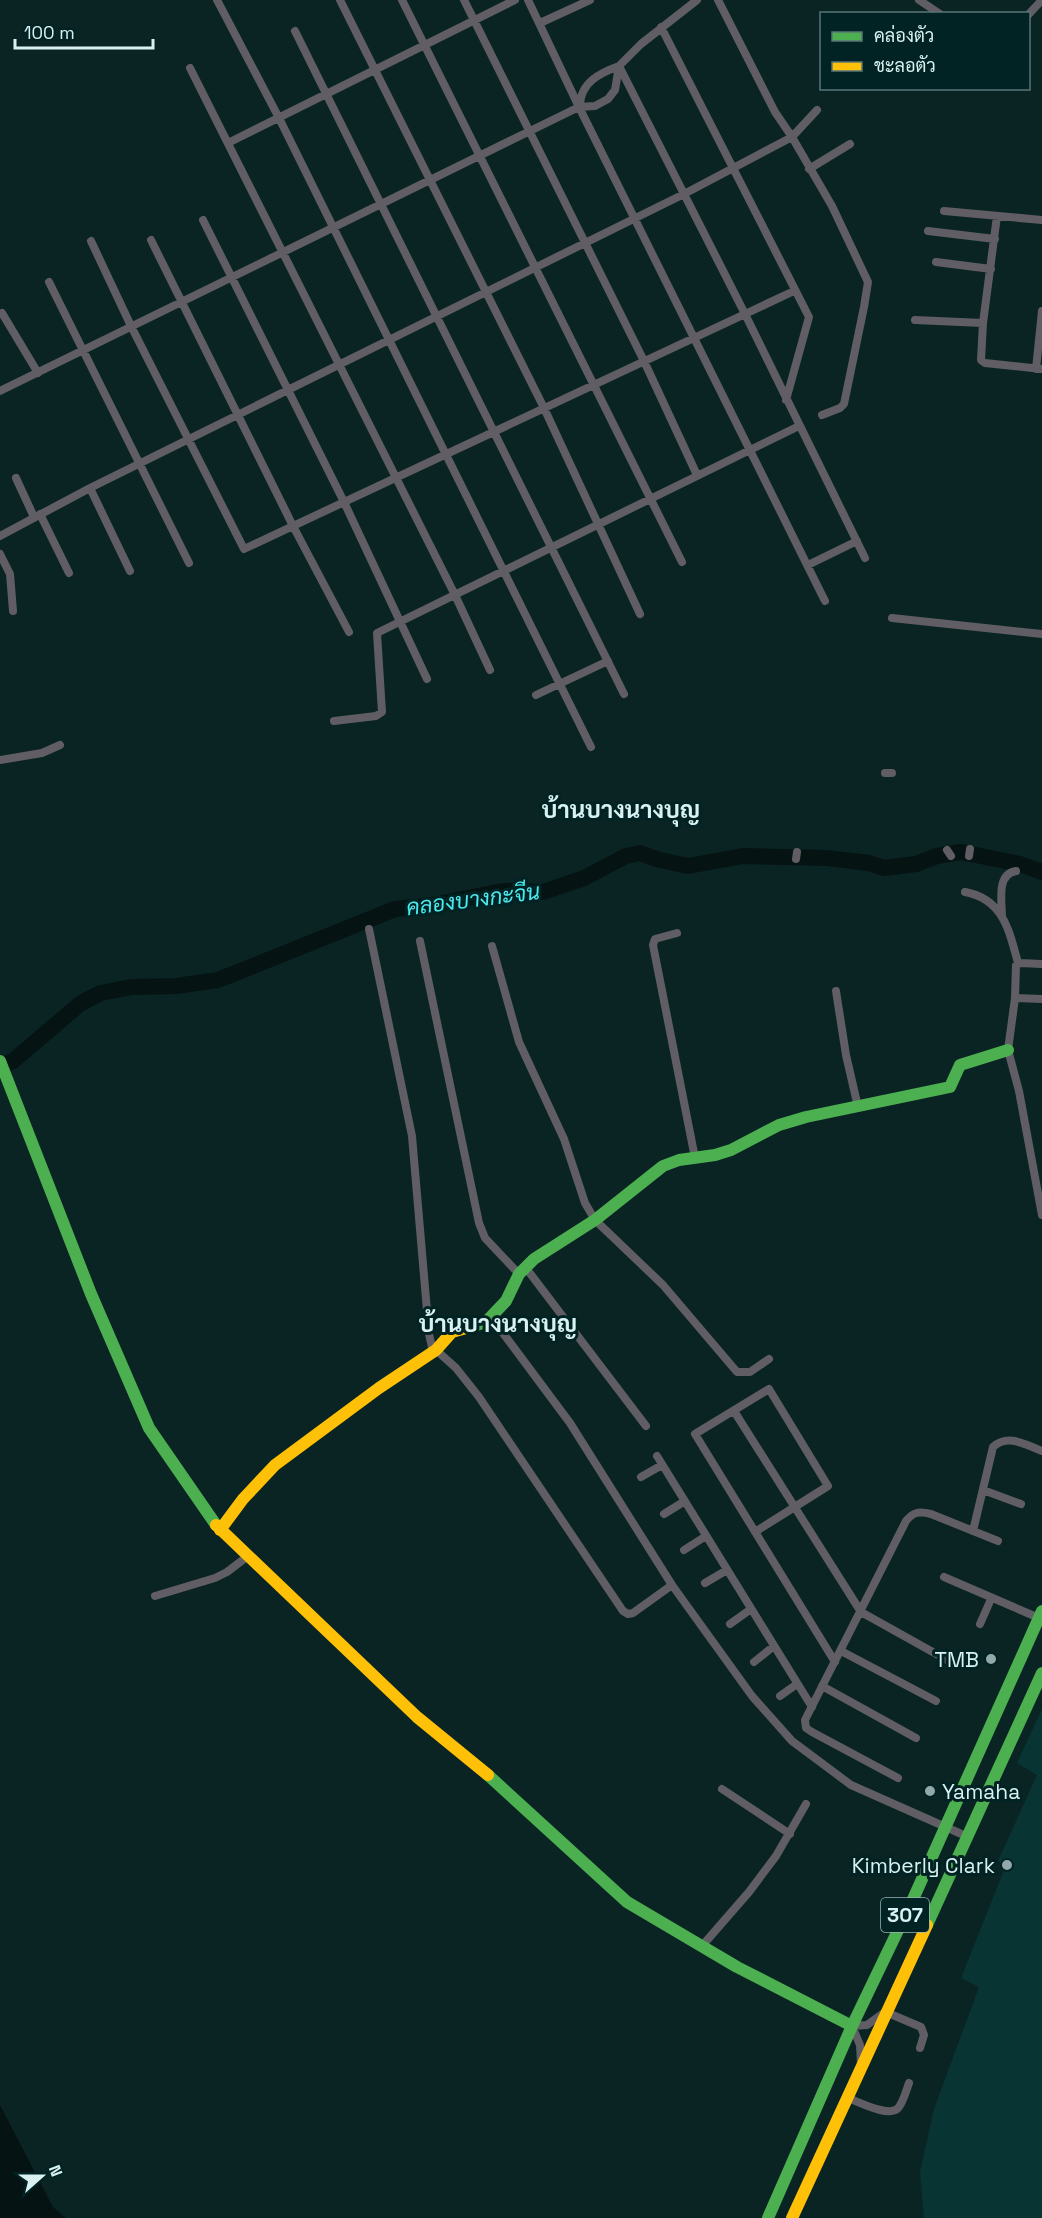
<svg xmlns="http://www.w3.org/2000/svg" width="1042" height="2218" font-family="'Space Grotesk',Sarabun,sans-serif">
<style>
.built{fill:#093434}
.water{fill:#051313}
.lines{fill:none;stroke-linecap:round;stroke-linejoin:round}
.river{stroke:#051313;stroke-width:16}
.street{stroke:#605d64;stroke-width:8}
.fast{stroke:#4caf50;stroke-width:12}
.slow{stroke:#ffc107;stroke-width:12}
.poi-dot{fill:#91a9aa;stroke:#012324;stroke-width:2}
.labels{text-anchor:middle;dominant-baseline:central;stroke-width:6;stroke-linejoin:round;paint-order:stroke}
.shield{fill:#012324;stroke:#99b3b4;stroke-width:1.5}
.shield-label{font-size:20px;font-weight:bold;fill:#daf1f2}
.poi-label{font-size:21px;fill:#daf1f2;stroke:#012324;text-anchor:end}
.water-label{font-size:22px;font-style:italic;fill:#4ce9ee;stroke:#012324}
.quarter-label{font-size:24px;font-weight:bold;fill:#daf1f2;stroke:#012324}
</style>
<rect width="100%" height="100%" fill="#0a2424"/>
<path class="built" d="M1042 1709V2218H924L920 2172 934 2109 979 1987 961 1978 1006 1865 998 1861 1037 1775 1017 1763Z"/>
<path class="water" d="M0 2105 53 2207 66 2218H0Z"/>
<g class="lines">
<path class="river" d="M0 1066 13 1061 81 1003 101 993 131 987 176 986 218 980 395 909 427 906 503 891 543 892 584 878 626 856 640 853 656 859 688 866 743 856 827 858 869 863 884 868 916 864 937 856 961 852 1020 864 1042 872"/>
<path class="street" d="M217 0 279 118 591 747
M340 0 544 408 640 614
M402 0 682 562
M464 0 644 361 697 475
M528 0 579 107 825 601
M718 0 775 112 792 137 832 206 868 282 864 307 844 404 840 408 822 415
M919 0 940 14
M1028 15 1042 0
M540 23 590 0
M661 27 809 317 786 400
M295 31 624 694
M190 68 455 595 490 670
M580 105C581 82 600 73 619 66L745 314 865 558
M228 143 515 0
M809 169 850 144
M944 211 1042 220
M997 216 983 323 981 360 985 363 1042 369
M203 220 344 502 427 679
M928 231 995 239
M151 240 293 526 349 632
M91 241 131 326 244 549 794 291
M936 262 991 269
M49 282 189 563
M2 313 38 373
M915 320 983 323
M1036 369 1042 311
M0 391 530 131 579 107 595 106 608 99 615 90 619 66 641 44 697 0
M16 478 34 517
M90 488 130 571
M40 514 69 573
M0 536 90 488 684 194 792 137 817 110
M0 554 10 574 13 611
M808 565 857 541
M892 618 1042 634
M536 695 608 661
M334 721 376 716 382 712 377 633 799 426
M0 760 42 753 60 745
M885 773H892
M947 850 951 856
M969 856 970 849
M796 859 797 852
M965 892C1003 899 1009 930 1018 963
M1002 917C1002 902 996 874 1016 871
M369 929 412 1136 429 1334 433 1352
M677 933 655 939 653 945 695 1158
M420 941 479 1223 485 1238 519 1274
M492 946 519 1042 564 1139 585 1203 595 1220 663 1285 737 1372H750L769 1359
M1042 964 1020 963 1016 965 1015 998 1008 1050 1019 1091 1042 1215
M836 991 846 1055 858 1107
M1015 998 1042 999
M526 1268 646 1426
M486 1322 500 1329 570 1423 672 1585 752 1696 792 1741 851 1785 966 1836
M436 1350 456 1368 479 1397 623 1611 628 1614 633 1613 672 1585
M734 1411 861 1612 956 1665
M657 1456 812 1707
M641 1477 662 1465
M983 1490 1021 1504
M664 1514 685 1501
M973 1531 993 1447C1008 1433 1026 1445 1042 1451
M755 1532 828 1486 769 1389 695 1434 835 1662
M684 1550 706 1536
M944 1577 1039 1618
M705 1583 727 1570
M155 1596 215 1578 227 1572 248 1556
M730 1624 751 1609
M980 1624 991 1599
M841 1651 936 1701
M754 1662 774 1646
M822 1686 916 1738
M780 1696 797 1684
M898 1778 812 1732 806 1728 805 1720 906 1521C913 1512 919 1511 931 1514L998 1541
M722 1789 790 1834
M702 1946 749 1892 776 1856 806 1804
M888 2013 921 2027 924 2035 920 2048
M861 2064 860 2045 852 2026 867 2025 885 2012
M848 2098C859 2102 891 2119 899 2107 904 2100 906 2091 909 2083"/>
<path class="fast" d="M0 1061 91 1294 149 1428 216 1525
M470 1327 486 1322 506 1301 519 1274 534 1259 595 1220 663 1166 679 1160 715 1155 731 1150 779 1125 806 1117 950 1087 960 1065 1008 1050
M488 1775 627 1902 737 1967 852 2026
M927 1925 1042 1673
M768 2218 852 2026 914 1897 1042 1611"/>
<path class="slow" d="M216 1525 417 1717 488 1775
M220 1530 243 1499 275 1465 379 1388 436 1350 452 1332 470 1327
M792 2218 927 1925"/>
</g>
<g class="poi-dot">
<circle cx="991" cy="1659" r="6"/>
<circle cx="930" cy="1791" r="6"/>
<circle cx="1007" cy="1865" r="6"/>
</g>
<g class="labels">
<rect class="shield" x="881" y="1898" width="48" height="34" rx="4.5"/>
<g class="shield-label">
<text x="905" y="1915">307</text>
</g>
<g class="poi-label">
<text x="979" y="1659">TMB</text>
<text x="942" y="1791" text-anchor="start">Yamaha</text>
<text x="995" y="1865">Kimberly Clark</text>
</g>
<g class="water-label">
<text transform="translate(473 899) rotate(-7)">คลองบางกะจีน</text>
</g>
<g class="quarter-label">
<text x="621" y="809">บ้านบางนางบุญ</text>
<text x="498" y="1323">บ้านบางนางบุญ</text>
</g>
</g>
<rect x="820" y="12" width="210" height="78" fill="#012324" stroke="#587576" stroke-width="1.5"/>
<rect x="832" y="32" width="30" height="9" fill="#4caf50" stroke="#587576" stroke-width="1.5"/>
<text x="874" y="42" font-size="18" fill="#daf1f2">คล่องตัว</text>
<rect x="832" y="62" width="30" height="9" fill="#ffc107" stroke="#587576" stroke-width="1.5"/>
<text x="874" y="72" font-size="18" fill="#daf1f2">ชะลอตัว</text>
<g transform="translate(42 2176) rotate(69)" stroke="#012324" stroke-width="4.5" paint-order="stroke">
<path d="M0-4.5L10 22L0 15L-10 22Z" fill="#daf1f2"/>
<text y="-9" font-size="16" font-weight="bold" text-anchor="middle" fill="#daf1f2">N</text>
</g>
<path d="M15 39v9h138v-9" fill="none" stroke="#daf1f2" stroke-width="3"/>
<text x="24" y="39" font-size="18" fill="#daf1f2" stroke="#012324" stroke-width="4.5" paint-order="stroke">100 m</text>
</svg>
